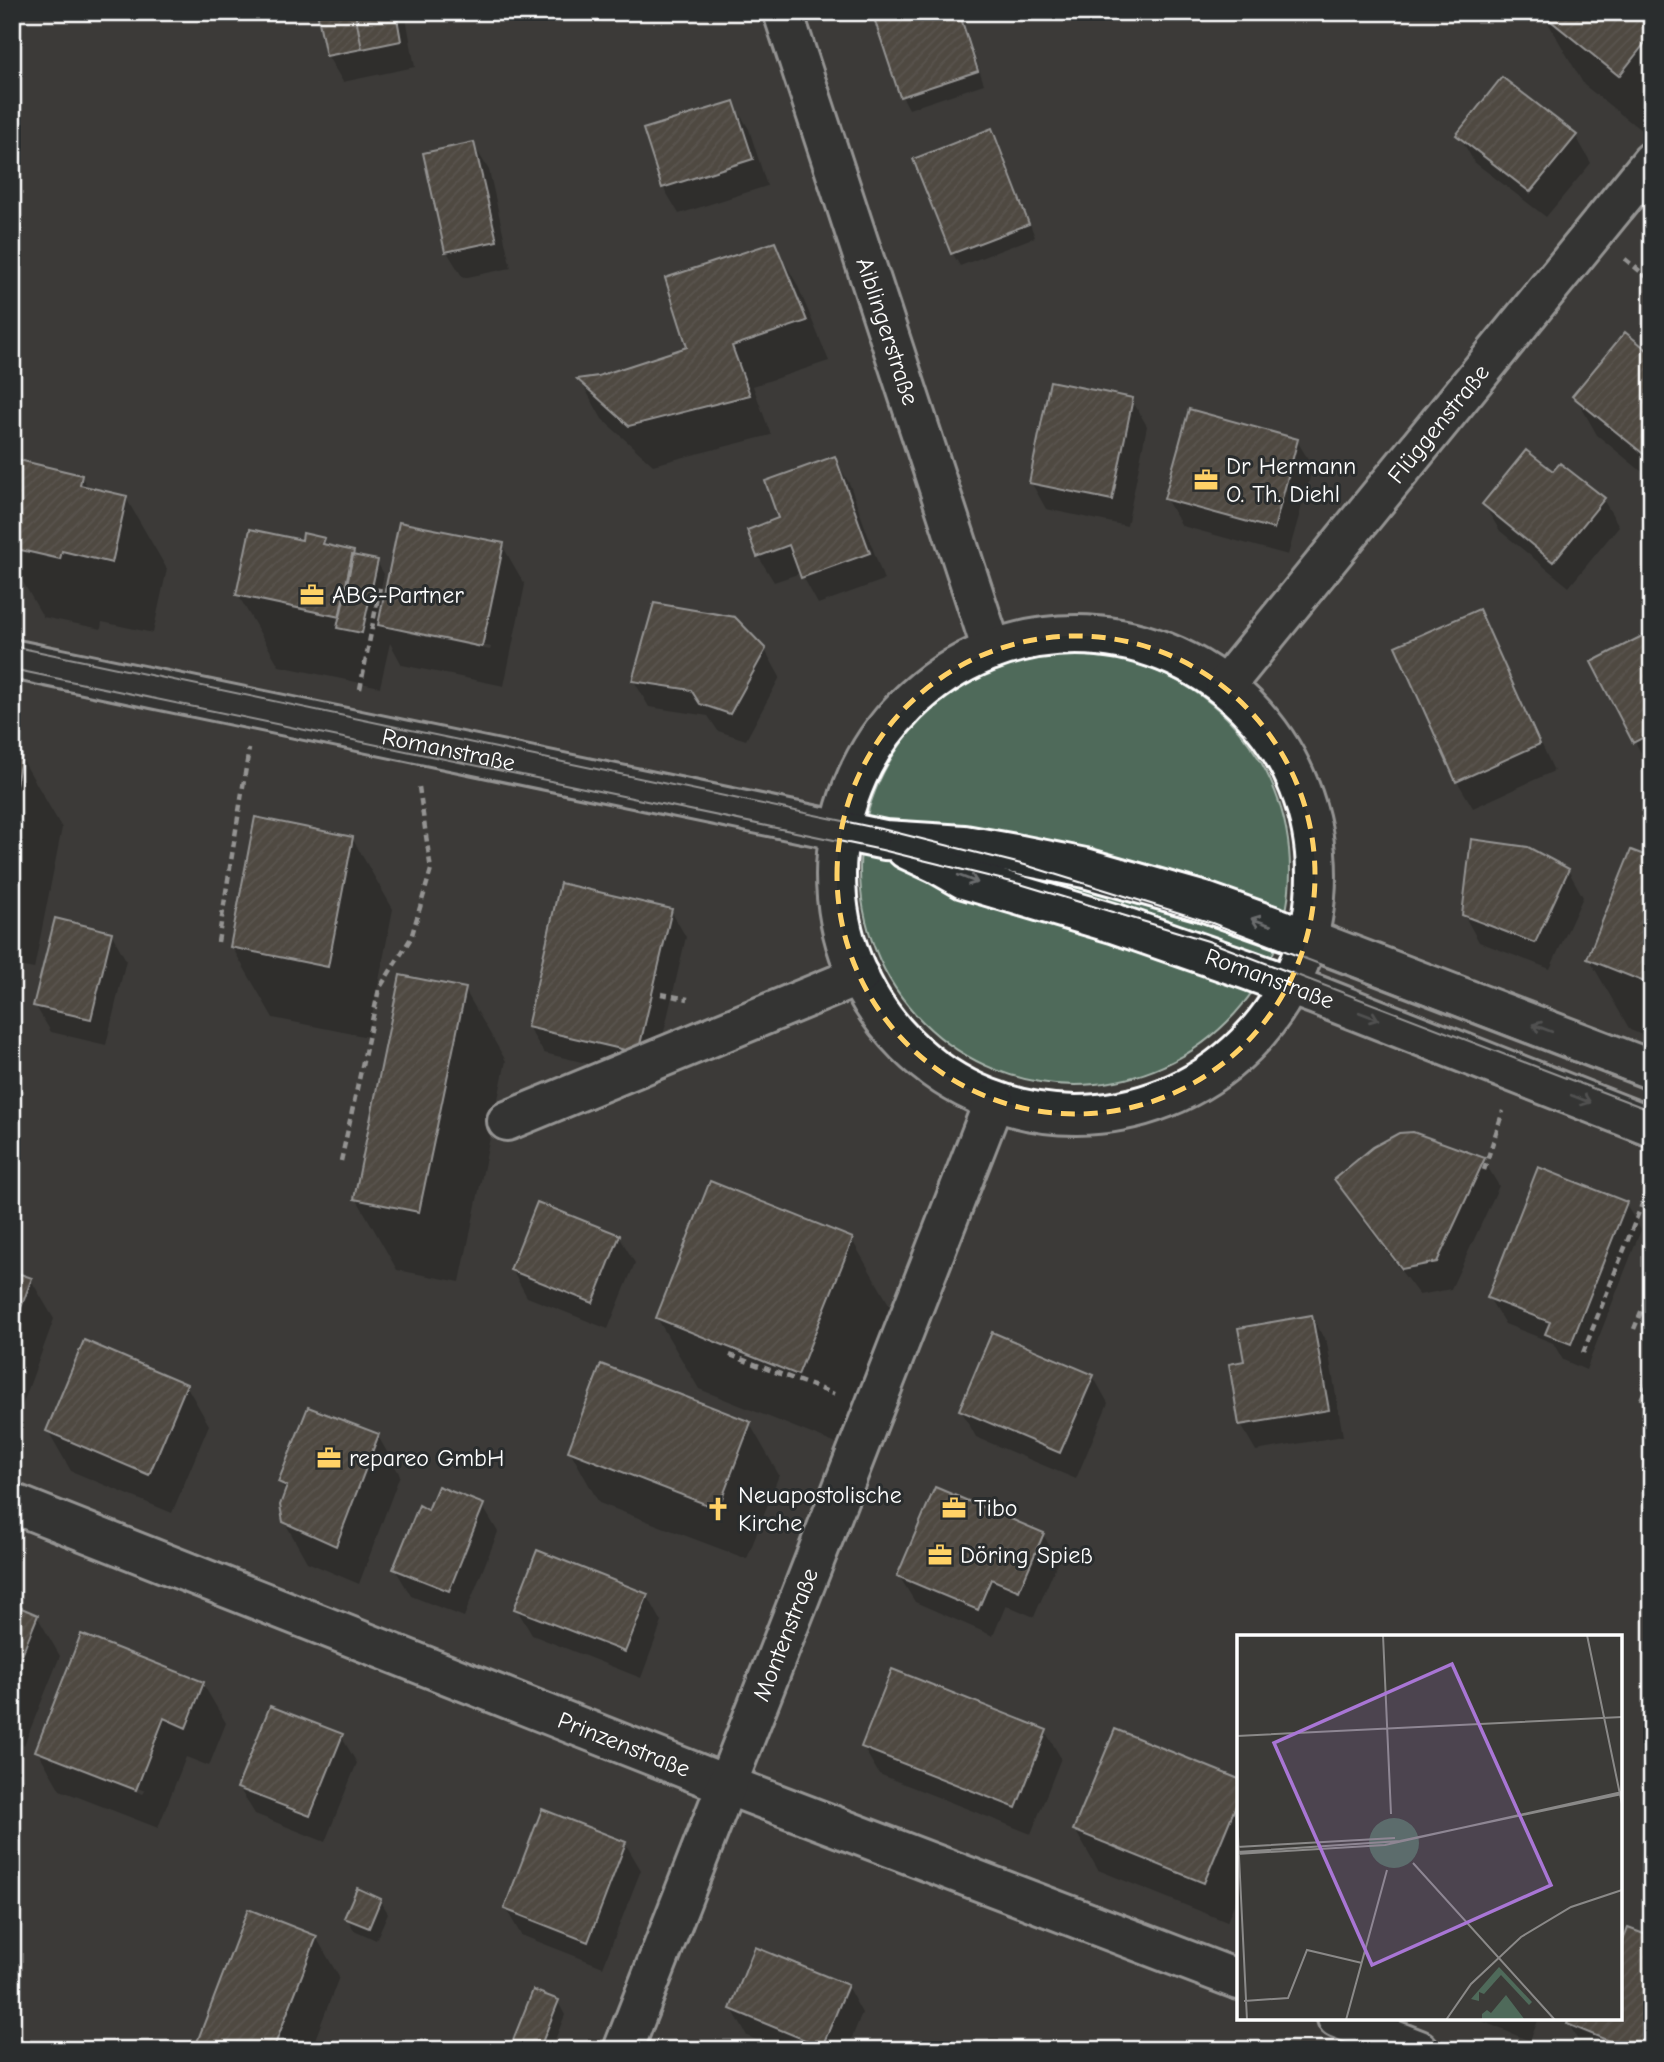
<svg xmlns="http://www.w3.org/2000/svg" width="1664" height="2062" font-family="'Comic Neue',sans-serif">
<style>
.grass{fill:#4f6a5a;stroke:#a7b4ac;stroke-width:2}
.shadow{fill:#0007;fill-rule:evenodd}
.building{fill:url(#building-hatch);stroke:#fff;stroke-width:2}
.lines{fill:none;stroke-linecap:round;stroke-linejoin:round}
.minor-casing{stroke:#fff;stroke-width:44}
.major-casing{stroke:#fff;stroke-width:44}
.path{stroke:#fff;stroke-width:4.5;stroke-dasharray:7 5;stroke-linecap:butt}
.minor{stroke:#2a2d2e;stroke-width:38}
.major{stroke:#2a2d2e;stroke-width:38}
.tram{stroke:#fff;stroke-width:2}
.oneway{stroke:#6a6c6d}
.marked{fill:none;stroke:#ffd166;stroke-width:5;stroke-dasharray:14 9;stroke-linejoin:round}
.labels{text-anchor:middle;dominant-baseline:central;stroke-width:6;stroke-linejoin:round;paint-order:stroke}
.street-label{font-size:24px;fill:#fff;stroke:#2a2d2e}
.poi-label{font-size:24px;fill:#fff;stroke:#2a2d2e;text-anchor:start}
.inset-road{fill:none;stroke:#8a8988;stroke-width:2}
.view{fill:#a976d5;fill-opacity:0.15;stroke:#a976d5;stroke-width:3.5}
.inset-edge{fill:none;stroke:#fff;stroke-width:3.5}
</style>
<defs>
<pattern id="building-hatch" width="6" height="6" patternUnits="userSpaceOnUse" patternTransform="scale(1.75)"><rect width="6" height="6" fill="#665c4e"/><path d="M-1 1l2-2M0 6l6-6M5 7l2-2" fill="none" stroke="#7d7469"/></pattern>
</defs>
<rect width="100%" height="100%" fill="#3c3b38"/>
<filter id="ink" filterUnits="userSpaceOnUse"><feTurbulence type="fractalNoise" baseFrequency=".0143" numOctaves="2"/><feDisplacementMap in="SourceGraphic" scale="14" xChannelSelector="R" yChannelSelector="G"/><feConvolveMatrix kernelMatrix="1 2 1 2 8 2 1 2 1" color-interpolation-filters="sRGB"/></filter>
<g filter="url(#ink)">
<path class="grass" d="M860 870a215 215 0 1 1 430 0a215 215 0 1 1-430 0Z"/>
<path class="shadow" d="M319 12H405L415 67 343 82 327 55Z
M590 12H633L596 24Z
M874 12H960L984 84 909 109 902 96Z
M1652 12V139L1584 85 1543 14Z
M733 103 749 129 767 186 679 214 663 187Z
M992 130 999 143 1035 237 960 266 953 254 915 160Z
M1459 135 1576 136 1591 163 1546 217 1474 162Z
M473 144 489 170 511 268 463 278 447 252 425 154Z
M774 244 797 284 829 361 753 386 771 435 653 465 602 419 580 380 598 378 689 348Z
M1652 357V480L1597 435 1575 396Z
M1132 400 1147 426 1127 526 1046 509 1031 482Z
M1297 441 1313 467 1288 555 1182 526 1166 499Z
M835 458 850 485 884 580 818 604 801 573 774 582 758 556 781 520Z
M1553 474 1603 499 1619 526 1569 587 1500 531 1484 505Z
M81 476 89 489 126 498 167 569 153 633 102 622 101 629 43 617 12 563V500Z
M324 539 328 547 353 552 355 557 377 562 384 574 379 598 383 606 502 545 525 585 504 686 402 665 390 643 380 687 279 666 238 595 303 542ZM407 629 491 647 490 650 407 633Z
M1478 611 1493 638 1554 771 1473 808 1457 781Z
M1652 633V768L1650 769 1635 742Z
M765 650 780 677 746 740 718 731 708 716 649 707 634 681Z
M12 755 21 757 62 828 34 969 12 965Z
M352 838 393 909 368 1037 273 1018 232 947Z
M1652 860V1039L1630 1030 1589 959Z
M1568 870 1583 897 1550 969 1479 942 1464 915Z
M671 911 686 937 653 1079 544 1053 528 1027Z
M111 933 126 960 106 1045 51 1032 35 1005Z
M465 990 506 1061 460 1282 397 1270 356 1198Z
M1483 1159 1499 1186 1451 1289 1419 1295 1352 1206 1336 1179Z
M1625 1203 1641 1230 1586 1370 1563 1360 1553 1343 1505 1324 1489 1298Z
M619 1236 635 1263 608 1329 527 1297 512 1270Z
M852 1240 893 1311 839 1445 699 1389 657 1318Z
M12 1273 31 1280 54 1319 12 1433Z
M1312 1317 1327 1343 1343 1436 1256 1451 1241 1425 1231 1366 1246 1363Z
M1093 1376 1108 1403 1076 1479 976 1437 961 1410Z
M1652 1376V1416L1642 1399Z
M186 1385 209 1425 172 1513 71 1471 48 1431Z
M750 1424 779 1475 747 1559 599 1503 570 1451Z
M378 1436 400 1475 359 1584 307 1562 284 1521 287 1493 280 1482Z
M482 1505 498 1532 464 1617 411 1596 395 1569Z
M1043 1534 1058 1561 1034 1617 1006 1605 993 1636 915 1602 899 1576Z
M647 1595 662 1622 641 1678 532 1635 516 1608Z
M12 1606 37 1616 60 1656 24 1745 12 1741Z
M203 1684 226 1723 209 1766 186 1757 158 1828 60 1790 37 1750ZM68 1761 145 1791 143 1794 68 1765Z
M1045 1731 1061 1758 1031 1834 879 1774 863 1747Z
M341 1736 357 1763 325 1842 255 1814 239 1788Z
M1239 1781V1892L1227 1922 1098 1870 1075 1830Z
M625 1843 641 1870 603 1967 521 1935 506 1909Z
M380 1900 388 1913 376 1940 354 1930 346 1917Z
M316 1937 339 1977 311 2050H196Z
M847 1986 862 2013 847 2050H780L747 2036 732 2009Z
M558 2002 565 2015 551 2050H516L513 2045Z
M1474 2018H1539L1530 2041Z
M1620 2018 1652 2050H1583L1569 2024Z"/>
<path class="building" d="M317 12H355L362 49 326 56Z
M355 12H396L401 41 362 49Z
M872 12H959L978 71 900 97Z
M1541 12H1652V34L1619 76 1541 13Z
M1502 77 1577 135 1530 192 1456 135Z
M734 101 753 159 662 188 643 129Z
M992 128 1029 224 951 254 913 159Z
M474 142 497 241 445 252 423 153Z
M775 242 807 321 732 346 750 395 629 426 577 379 598 376 687 347 665 278Z
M1625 332 1652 354V461L1572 396Z
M1050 381 1133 398 1112 500 1029 483Z
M1189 409 1298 439 1274 529 1164 499Z
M1526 450 1553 471 1560 463 1605 498 1553 562 1482 504Z
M835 456 870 553 801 578 789 545 757 557 747 530 778 518 765 481Z
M19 460 82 475 80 485 127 496 112 563 62 551 60 559 12 548V492Z
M399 522 504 543 482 647 378 625Z
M250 529 302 540 303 533 325 538 323 544 354 551 340 617 236 595Z
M352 555 378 560 362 633 337 628Z
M654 603 735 617 766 649 730 714 700 704 691 690 632 681Z
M1479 609 1540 744 1456 782 1395 646Z
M1652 631V733L1633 743 1591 662Z
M12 753 22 755 12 804Z
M255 817 353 837 328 967 230 947Z
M1471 839 1528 847 1569 869 1535 943 1462 915Z
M1631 850 1652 858V985L1587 959Z
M560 883 672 909 638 1053 527 1027Z
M55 918 112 932 91 1019 33 1006Z
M400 975 466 988 419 1212 354 1199Z
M1413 1132 1485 1158 1437 1262 1402 1269 1334 1179 1373 1147 1399 1133Z
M1538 1167 1627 1202 1571 1344 1545 1334 1550 1322 1487 1298Z
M710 1181 853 1238 798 1375 656 1318Z
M537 1202 620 1235 593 1303 510 1270Z
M12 1271 32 1278 12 1332Z
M1312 1315 1329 1410 1239 1425 1229 1364 1244 1361 1238 1328Z
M992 1332 1094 1375 1060 1453 959 1410Z
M84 1340 187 1384 149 1475 46 1431Z
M601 1364 751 1422 718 1509 568 1451Z
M1652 1371V1404L1640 1399Z
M308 1407 379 1434 336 1546 283 1522 280 1505 287 1486 278 1482Z
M438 1486 484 1504 449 1591 393 1569 419 1505 428 1510Z
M935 1487 1044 1533 1019 1591 991 1579 978 1610 897 1576Z
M537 1550 648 1594 625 1652 514 1609Z
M12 1604 38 1615 12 1679Z
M81 1634 204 1682 186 1728 164 1718 136 1790 35 1751Z
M892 1669 1047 1730 1016 1808 861 1747Z
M270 1706 343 1734 310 1816 237 1788Z
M1115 1729 1239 1779V1798L1204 1883 1073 1830Z
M542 1809 626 1842 588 1942 504 1909Z
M357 1888 381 1899 369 1928 344 1918Z
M248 1909 317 1936 273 2050H194Z
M1628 1928 1652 1937V2050H1631L1567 2024 1569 2018H1620V1949Z
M755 1947 848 1985 822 2047 730 2009Z
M533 1990 559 2000 539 2050H523L511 2045Z"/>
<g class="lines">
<g class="minor-casing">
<g id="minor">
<path id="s1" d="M783 12 992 650"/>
<circle cx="1076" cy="875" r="240"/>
<path id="s2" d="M1225 686 1652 161"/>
<path d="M507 1121 859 976"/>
<path id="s3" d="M12 1503 727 1785 1239 1980"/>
<path d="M1337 2018 1419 2050"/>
<path id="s4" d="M623 2050 994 1101"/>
</g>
</g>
<g class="major-casing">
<g id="major">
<path id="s5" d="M12 659 885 840 964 845 1015 854 1085 868 1205 902 1309 939 1652 1070"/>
<path id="s6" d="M906 849 936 863 964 879 1116 924 1248 970 1316 995 1652 1127"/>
</g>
</g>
<path class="path" d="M1625 259 1652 281
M360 689 380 587
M218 942 249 749
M661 994 688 999
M341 1161 379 989 411 938 431 870 419 787
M1484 1170 1503 1111
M1634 1329 1652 1285
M1583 1353 1652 1179
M730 1355 834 1394"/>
<use href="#minor" class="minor"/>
<use href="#major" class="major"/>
<path class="tram" d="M12 646 886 830 1025 865 1212 923 1652 1091
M12 669 882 850 1020 884 1208 941 1652 1111"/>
</g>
<defs><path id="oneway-shaft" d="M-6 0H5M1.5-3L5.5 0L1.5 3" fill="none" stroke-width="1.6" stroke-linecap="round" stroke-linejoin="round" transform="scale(1.75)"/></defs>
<g class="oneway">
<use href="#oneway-shaft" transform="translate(968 879) rotate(21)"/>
<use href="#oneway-shaft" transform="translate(1261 922) rotate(-160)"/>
<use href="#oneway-shaft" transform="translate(1369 1016) rotate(21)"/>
<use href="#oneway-shaft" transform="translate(1542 1028) rotate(-159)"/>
<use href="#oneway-shaft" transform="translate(1581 1099) rotate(21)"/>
</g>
</g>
<path d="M0 0H1664V2062H0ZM837 875a239 239 0 1 1 478 0a239 239 0 1 1-478 0Z" fill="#3c3b38" fill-opacity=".55" fill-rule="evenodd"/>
<path class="marked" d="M837 875a239 239 0 1 1 478 0a239 239 0 1 1-478 0Z"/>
<defs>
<g id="office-bare" transform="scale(1.89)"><path d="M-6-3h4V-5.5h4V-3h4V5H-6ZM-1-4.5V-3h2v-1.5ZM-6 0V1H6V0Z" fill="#ffd166" stroke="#2a2d2e" stroke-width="2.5" paint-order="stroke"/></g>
<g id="church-bare" transform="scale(1.89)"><path d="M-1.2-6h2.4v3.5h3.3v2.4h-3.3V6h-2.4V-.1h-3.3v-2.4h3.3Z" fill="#ffd166" stroke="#2a2d2e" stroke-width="2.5" paint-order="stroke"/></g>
</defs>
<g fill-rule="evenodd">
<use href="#office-bare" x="1206" y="480"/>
<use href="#office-bare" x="312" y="595"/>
<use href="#office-bare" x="329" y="1458"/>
<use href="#office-bare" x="954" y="1508"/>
<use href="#church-bare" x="718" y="1509"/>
<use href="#office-bare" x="940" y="1555"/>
</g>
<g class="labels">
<g class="street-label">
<text stroke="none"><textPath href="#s1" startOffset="336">Aiblingerstraße</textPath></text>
<text stroke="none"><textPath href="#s2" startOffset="338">Flüggenstraße</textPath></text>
<text stroke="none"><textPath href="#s5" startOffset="446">Romanstraße</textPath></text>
<text stroke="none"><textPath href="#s6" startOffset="387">Romanstraße</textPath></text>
<text stroke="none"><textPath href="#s4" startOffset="446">Montenstraße</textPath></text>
<text stroke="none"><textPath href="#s3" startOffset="658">Prinzenstraße</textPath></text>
</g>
<g class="poi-label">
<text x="1226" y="466">Dr Hermann<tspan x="1226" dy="28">O. Th. Diehl</tspan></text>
<text x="332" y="595">ABG-Partner</text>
<text x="349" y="1458">repareo GmbH</text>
<text x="738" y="1495">Neuapostolische<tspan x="738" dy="28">Kirche</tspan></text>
<text x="974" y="1508">Tibo</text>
<text x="960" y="1555">Döring Spieß</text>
</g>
</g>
<g transform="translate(1237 1635)">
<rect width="385" height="385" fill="#3c3b38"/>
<path d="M132 208a25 25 0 1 1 50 0a25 25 0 1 1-50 0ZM262 332 295 367 292 370 264 340 247 359 242 357V366L234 364ZM269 360 288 385H245V379L250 375 254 378Z" fill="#4f6a5a"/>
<path class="inset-road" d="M146 0 154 179M350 0 385 169M0 101 385 82M0 181 10 385M0 212 158 203M0 217 163 206 385 159M0 219 148 210 385 157M176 228 318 385M7 366 51 363 70 315 125 328M109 385 150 235M209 385 234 349 284 302 334 272 385 255"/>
<path class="view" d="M215 29 314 250 135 330 37 108Z"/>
<rect width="385" height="385" class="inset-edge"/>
</g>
<rect width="1664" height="2062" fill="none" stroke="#2a2d2e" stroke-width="42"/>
<rect x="21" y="21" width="1622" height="2020" fill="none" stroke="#fff" stroke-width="2.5" filter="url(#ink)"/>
</svg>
